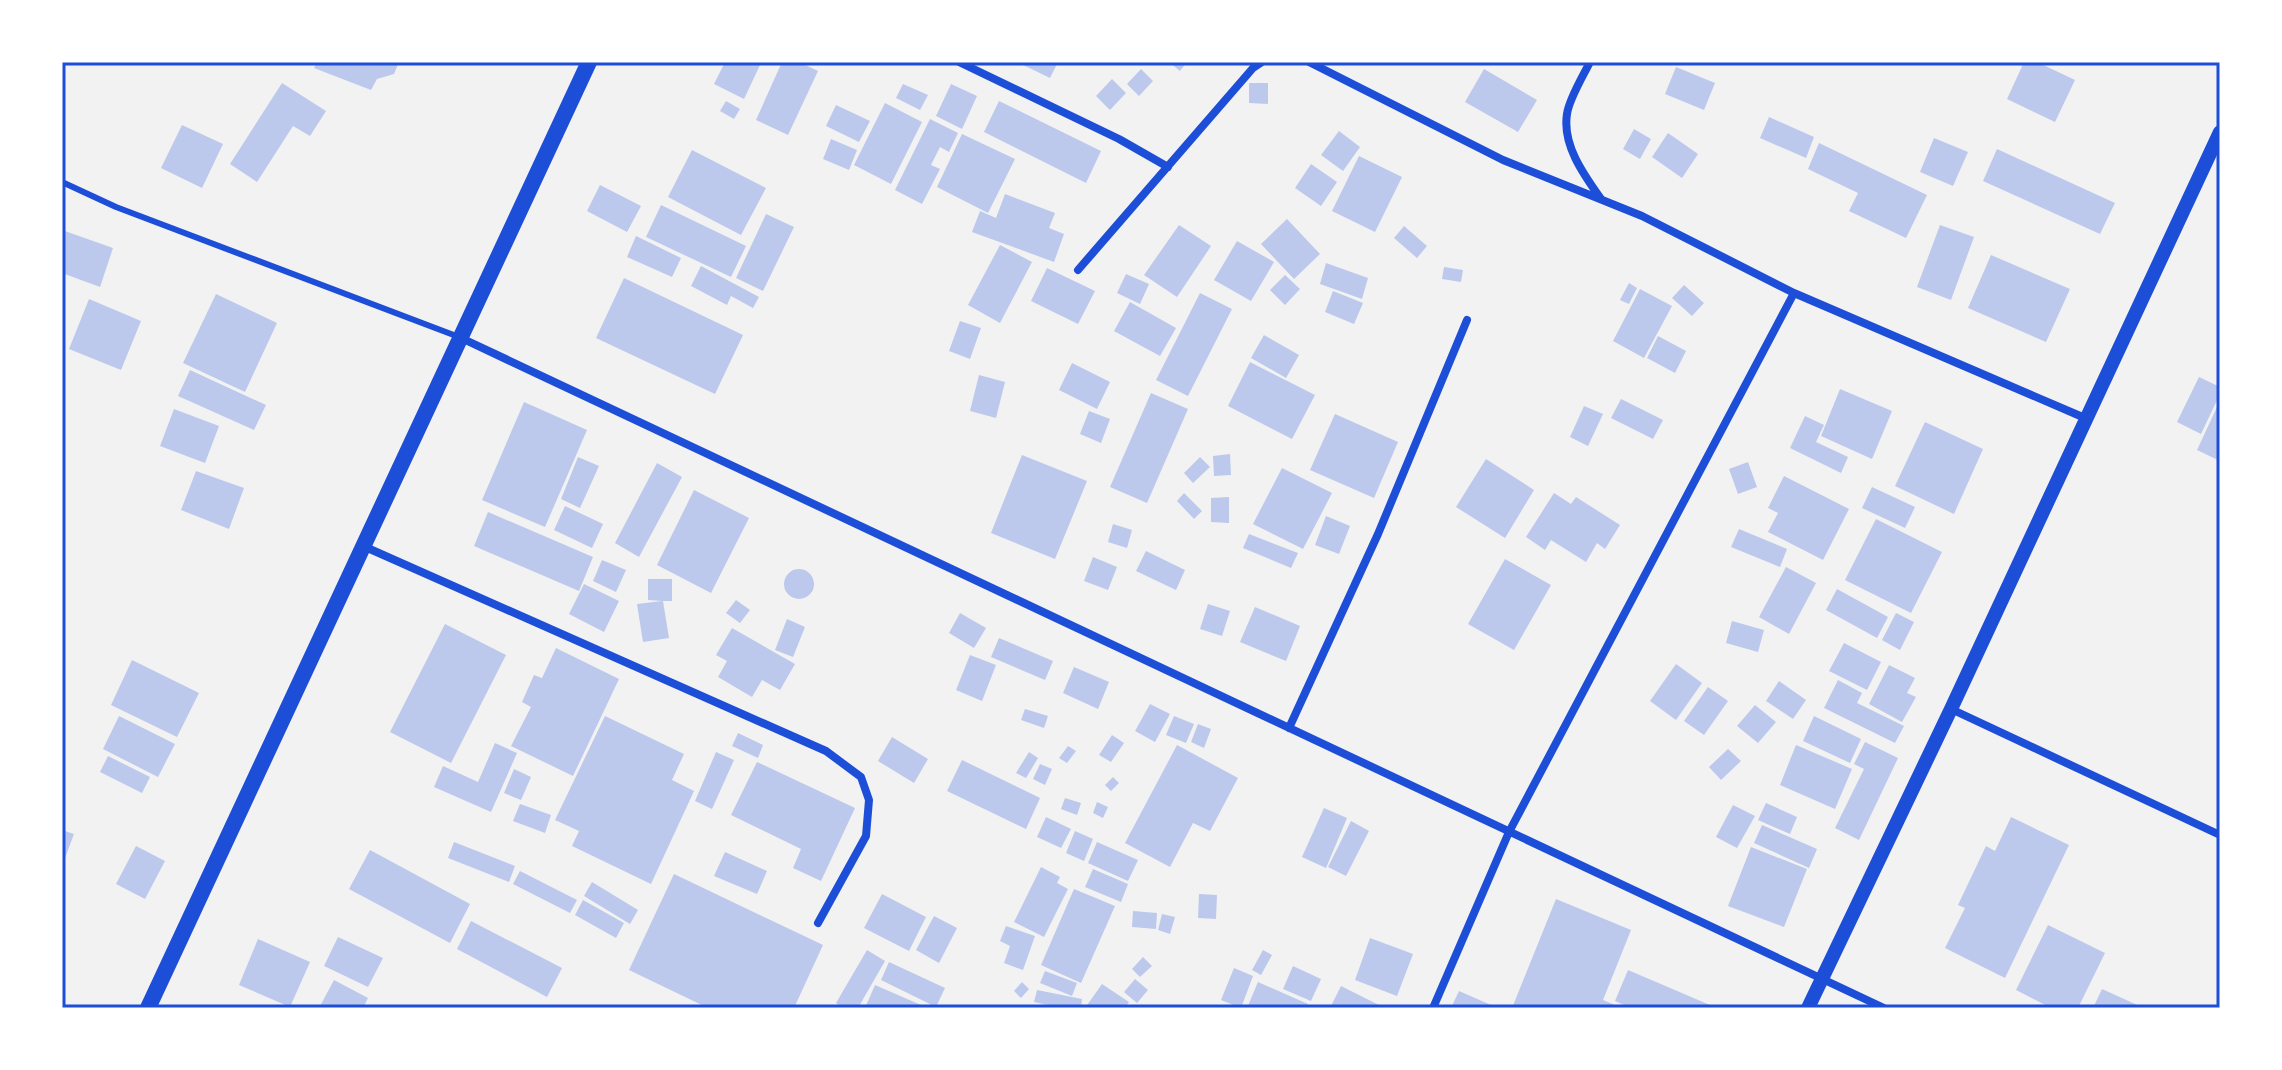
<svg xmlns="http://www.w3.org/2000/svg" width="2282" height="1070" font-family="Raleway,sans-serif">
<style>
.building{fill:#bdc9ec}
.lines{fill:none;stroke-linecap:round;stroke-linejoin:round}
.service{stroke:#1d4ed8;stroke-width:6}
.minor{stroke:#1d4ed8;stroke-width:8}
.tertiary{stroke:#1d4ed8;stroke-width:14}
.secondary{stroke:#1d4ed8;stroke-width:16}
.neatline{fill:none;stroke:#1d4ed8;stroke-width:3}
</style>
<rect width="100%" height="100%" fill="#f2f2f2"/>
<path class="building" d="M317 62H399L394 74 377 79 371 90 314 68Z
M725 62 761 63 744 99 714 84Z
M782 62H799L818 71 788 135 756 120Z
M1017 62H1058L1050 78Z
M1169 62H1187L1180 71Z
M2024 62H2037L2075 80 2055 122 2007 99Z
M1676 67 1715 83 1704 110 1665 94Z
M1141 69 1153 81 1139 96 1127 84Z
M1484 69 1537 100 1518 132 1465 102Z
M1112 79 1126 93 1110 110 1096 96Z
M282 83 326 111 310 136 293 126 257 182 230 164Z
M1249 83H1268V104L1249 103Z
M903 84 928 95 920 110 896 98Z
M951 84 977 96 962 129 936 116Z
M726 101 740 109 734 119 720 111Z
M999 101 1101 151 1086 183 984 132Z
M885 103 922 122 891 184 854 165Z
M836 105 870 121 859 142 826 126Z
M1769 117 1814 137 1806 158 1760 138Z
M930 119 958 133 949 152 940 147 931 165 940 169 922 204 895 190Z
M182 125 223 144 202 188 161 168Z
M1634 129 1651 139 1640 159 1623 149Z
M1339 131 1360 147 1343 171 1321 155Z
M1668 133 1698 154 1682 178 1652 157Z
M962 134 1015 159 988 213 937 187Z
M1934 138 1968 152 1953 186 1920 172Z
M831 139 857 150 849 170 823 159Z
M1819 143 1927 195 1906 238 1849 211 1858 193 1808 169Z
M1997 149 2115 203 2100 234 1983 181Z
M692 150 766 188 741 235 668 197Z
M1359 156 1402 177 1375 232 1332 211Z
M1311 164 1337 182 1321 206 1295 188Z
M600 185 641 206 627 232 587 211Z
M1005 194 1055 213 1049 228 1064 234 1054 262 972 232 980 211 996 218Z
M661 205 746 246 731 277 646 237Z
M766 214 794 227 763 291 736 278Z
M1287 219 1320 254 1294 279 1261 244Z
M1179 225 1211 246 1177 297 1144 275Z
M1940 225 1974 237 1951 300 1917 287Z
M1404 226 1427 246 1417 258 1394 238Z
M62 230 113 248 100 287 62 273Z
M636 236 681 258 672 277 627 257Z
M1237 241 1274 262 1251 301 1214 280Z
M1000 245 1032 262 1000 323 968 305Z
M1991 255 2070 289 2046 342 1968 308Z
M1326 263 1368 278 1362 299 1320 284Z
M701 266 759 297 753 308 731 296 727 305 691 286Z
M1444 267 1463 270 1461 282 1442 279Z
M1047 268 1095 291 1078 324 1031 301Z
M1126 274 1149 284 1140 304 1117 293Z
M1285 275 1300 289 1285 305 1270 290Z
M624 278 743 335 715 394 596 338Z
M1629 283 1637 288 1629 304 1620 300Z
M1684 285 1704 303 1692 316 1672 298Z
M1640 289 1672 306 1644 358 1613 341Z
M1333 291 1363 303 1354 324 1325 312Z
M1200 293 1232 309 1188 396 1156 380Z
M216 294 277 323 245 392 183 363Z
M89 299 141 321 121 370 69 349Z
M1130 302 1176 328 1160 356 1114 331Z
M960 321 981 328 970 359 949 351Z
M1264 335 1299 355 1286 378 1251 358Z
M1658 336 1686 351 1675 373 1647 358Z
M1250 362 1315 395 1292 439 1228 406Z
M1072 363 1110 382 1097 409 1059 390Z
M190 370 266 405 254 430 178 396Z
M979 375 1005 382 996 418 970 411Z
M2199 377 2220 387V394L2201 434 2177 422Z
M1840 389 1892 411 1872 459 1821 436Z
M1151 393 1188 409 1147 503 1110 487Z
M1621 399 1663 420 1653 439 1611 418Z
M524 402 587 430 545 527 482 500Z
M1584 406 1603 414 1588 446 1570 437Z
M2217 407 2220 408V461L2197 450Z
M174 409 219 426 205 463 160 446Z
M1089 411 1110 419 1101 443 1080 434Z
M1335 414 1398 442 1374 498 1310 470Z
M1805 416 1824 425 1816 442 1848 457 1841 473 1790 448Z
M1925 422 1983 449 1954 514 1895 486Z
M1230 454 1231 475 1214 476 1213 456Z
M1022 455 1087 481 1055 559 991 533Z
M578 457 599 466 580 508 561 499Z
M1200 457 1210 467 1193 483 1184 473Z
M1486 459 1534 490 1505 538 1456 507Z
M1748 462 1757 487 1738 494 1729 469Z
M657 463 682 477 639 557 615 543Z
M1282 468 1332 493 1303 549 1253 524Z
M196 471 244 488 229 529 181 510Z
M1784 476 1849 509 1823 560 1768 532 1778 513 1768 508Z
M1872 487 1915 507 1905 528 1862 508Z
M694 490 749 518 711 593 657 565Z
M1184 493 1202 511 1194 519 1177 501Z
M1554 493 1571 504 1576 497 1620 525 1605 549 1597 543 1586 562 1551 540 1545 550 1526 537Z
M1229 497V523L1211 522V498Z
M565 506 603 524 592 548 554 530Z
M488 512 593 557 579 591 474 546Z
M1326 516 1350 526 1339 554 1315 545Z
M1876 519 1942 552 1911 613 1845 580Z
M1113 524 1132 530 1127 548 1108 542Z
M1739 529 1787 549 1780 567 1731 547Z
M1249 534 1298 553 1291 568 1243 548Z
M1146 551 1185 570 1176 590 1136 571Z
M1093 557 1117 567 1108 590 1084 581Z
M1505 559 1551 585 1514 650 1468 624Z
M602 560 626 570 616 592 593 581Z
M1786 567 1816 583 1789 634 1759 617Z
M784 584a15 15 0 1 1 30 0a15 15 0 1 1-30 0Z
M648 579H672V601H663L669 638 643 642 637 604 662 601 648 600Z
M584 584 619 601 604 632 569 614Z
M1837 589 1888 617 1877 638 1826 610Z
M736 600 750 610 740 623 726 613Z
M1208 604 1230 611 1222 636 1200 629Z
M1255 607 1300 626 1286 661 1240 642Z
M960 613 986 628 974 648 949 633Z
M1896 613 1914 622 1900 650 1882 640Z
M787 619 805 627 793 657 775 650Z
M1732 621 1764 630 1758 652 1726 643Z
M445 624 506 655 451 763 390 732Z
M732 628 795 664 780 690 762 680 752 697 718 677 727 661 716 655Z
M999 638 1053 661 1045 680 991 657Z
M1844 643 1881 662 1867 690 1829 671Z
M556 648 619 679 573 776 511 746 531 707 522 702 534 675 542 678Z
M970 655 996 665 982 701 956 690Z
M132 660 199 693 177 737 111 705Z
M1676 664 1702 683 1676 720 1650 701Z
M1889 665 1915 678 1907 693 1916 697 1902 722 1869 704Z
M1074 667 1109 682 1098 709 1063 693Z
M1838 680 1862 693 1857 703 1904 726 1895 743 1824 708Z
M1779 681 1806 700 1793 719 1766 701Z
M1708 687 1728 701 1704 735 1684 721Z
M1150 704 1170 714 1155 742 1135 731Z
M1755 705 1776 722 1758 743 1737 726Z
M1025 709 1048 716 1044 728 1021 720Z
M119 716 175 744 158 777 103 749Z
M605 716 684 754 672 780 694 791 651 884 572 846 579 831 555 820Z
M1174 716 1194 724 1186 743 1166 735Z
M1814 716 1861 739 1850 763 1803 741Z
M1198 724 1211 729 1204 748 1191 742Z
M738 733 763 745 758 758 732 746Z
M1112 735 1124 743 1111 762 1099 755Z
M892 737 928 759 914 783 878 761Z
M1865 742 1898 758 1859 840 1835 828 1864 769 1854 764Z
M495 743 517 753 491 812 434 787 443 766 478 782Z
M1177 745 1238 778 1210 831 1193 823 1170 867 1125 843Z
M1796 745 1852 769 1835 809 1780 785Z
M1068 746 1076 751 1067 763 1059 758Z
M1728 749 1741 761 1721 780 1709 767Z
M716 752 734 760 712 809 695 801Z
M1029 752 1038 758 1026 778 1016 773Z
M108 756 150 777 142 793 100 772Z
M962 760 1040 798 1026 829 947 791Z
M757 762 855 808 821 881 793 868 801 849 731 815Z
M1040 764 1052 769 1045 785 1033 779Z
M514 769 531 777 521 800 504 793Z
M1113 777 1119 783 1111 791 1105 785Z
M1065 798 1081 803 1077 815 1061 809Z
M1097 802 1108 807 1103 818 1093 813Z
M1766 803 1797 817 1790 834 1758 820Z
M520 804 551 815 545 833 513 821Z
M1733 805 1755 816 1737 848 1716 837Z
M1324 808 1347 818 1326 868 1302 857Z
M1046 817 1071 829 1061 848 1037 837Z
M2011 817 2069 845 2005 978 1945 948 1965 908 1958 905 1986 846 1995 851Z
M1351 821 1369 831 1346 876 1328 867Z
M1762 825 1817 849 1809 868 1754 843Z
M62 830 74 834 62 866Z
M1075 831 1093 839 1084 861 1066 853Z
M454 842 515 866 509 882 448 858Z
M1097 842 1138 860 1128 881 1088 863Z
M136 846 165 861 145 899 116 884Z
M1751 847 1807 869 1784 927 1728 906Z
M370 850 470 904 450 943 349 889Z
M725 852 767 871 757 894 714 876Z
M1041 867 1060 877 1057 883 1068 889 1044 937 1014 922Z
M1093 869 1128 884 1121 902 1085 887Z
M520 871 577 900 570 913 513 884Z
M674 874 823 945 794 1008H708L629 970Z
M592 882 638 910 630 924 584 896Z
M1074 889 1115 906 1081 983 1041 965Z
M882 894 926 917 909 951 864 928Z
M1199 894 1217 895 1216 919 1198 918Z
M1556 899 1631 930 1603 1000 1622 1008H1512Z
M583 900 624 923 616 938 575 915Z
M1133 911 1157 913 1156 929 1132 927Z
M1162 914 1175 917 1170 934 1158 930Z
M934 916 957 928 939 963 916 950Z
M471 921 562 968 547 997 457 949Z
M2048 925 2105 953 2078 1008H2051L2016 990Z
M1006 926 1035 936 1023 970 1004 963 1010 946 1000 941Z
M338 937 383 958 368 987 324 966Z
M1370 938 1413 954 1397 996 1355 980Z
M258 939 310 962 290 1007 239 985Z
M867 950 885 961 858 1008H843L836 1003Z
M1263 950 1272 955 1261 975 1252 970Z
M1143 957 1152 966 1140 977 1132 969Z
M889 962 945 988 936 1007 881 980Z
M1293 966 1321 979 1311 1001 1283 989Z
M1234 968 1253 976 1241 1008 1221 1000Z
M1628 970 1717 1008H1631L1615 1001Z
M1045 971 1077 983 1072 996 1040 983Z
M1135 979 1148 990 1137 1003 1124 992Z
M334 980 368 998 363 1008H319Z
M1022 982 1029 989 1021 998 1014 991Z
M1258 982 1308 1004 1306 1008H1247Z
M1102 984 1129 1002 1125 1008H1085Z
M875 985 928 1008H865Z
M1341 986 1385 1008H1330Z
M2102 989 2144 1008H2093Z
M1037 990 1082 999 1081 1008H1063L1034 1002Z
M1459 991 1491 1005 1489 1008H1451Z"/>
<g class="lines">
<path class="service" d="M62 182 116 207 459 337"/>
<path class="minor" d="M959 62 1119 139 1168 167
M1309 62 1503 160 1642 216 1794 293 2085 418
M1590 62C1583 76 1569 99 1567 114 1562 145 1584 175 1601 199
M1078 270 1253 68 1262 62
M459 337 1884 1008
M363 546 826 751 861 777 869 800 866 836 818 923
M1951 709 2220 835
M1289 728 1378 534 1467 320
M1433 1008 1509 832 1794 293"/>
<path class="tertiary" d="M1808 1008 1951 709 2220 132"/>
<path class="secondary" d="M148 1008 589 62"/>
</g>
<rect width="2282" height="1070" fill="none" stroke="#ffffff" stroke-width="128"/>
<rect x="64" y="64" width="2154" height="942" class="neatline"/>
</svg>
